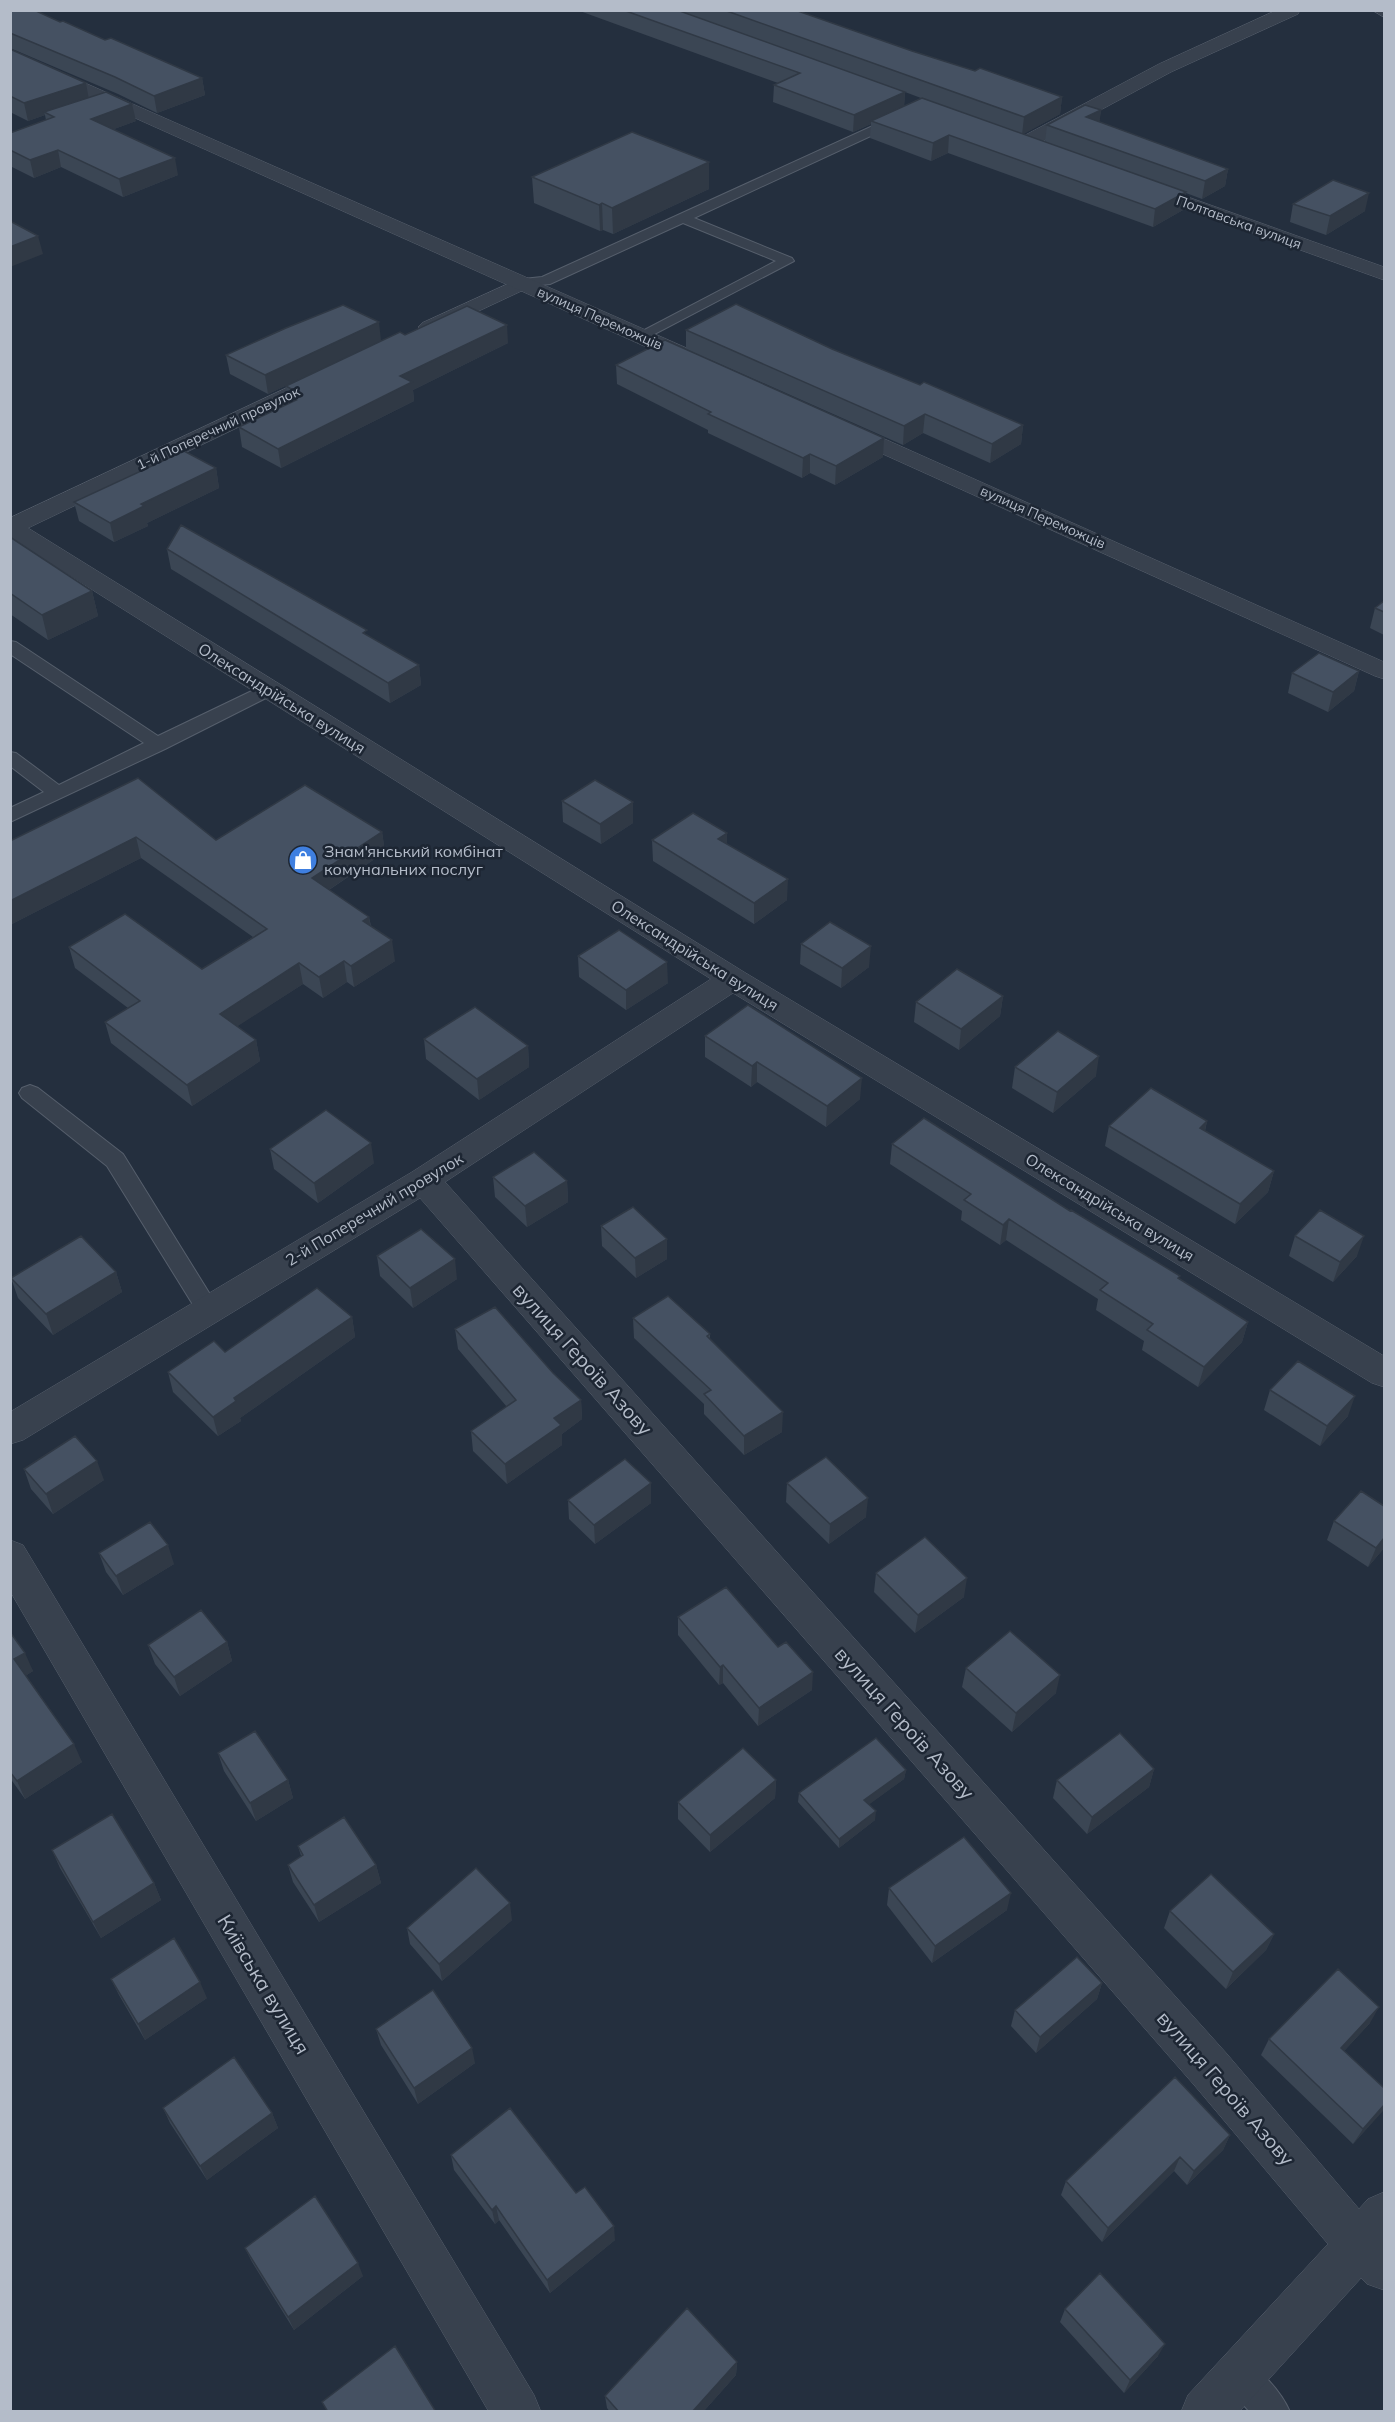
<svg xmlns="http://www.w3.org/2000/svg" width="1395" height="2422" font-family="Mulish,sans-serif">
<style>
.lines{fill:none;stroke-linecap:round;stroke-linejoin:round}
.service-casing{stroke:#565f6c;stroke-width:2}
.minor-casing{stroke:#565f6c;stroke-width:1}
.tertiary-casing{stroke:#565f6c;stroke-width:1}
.service{fill:#38414e;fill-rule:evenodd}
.minor{fill:#38414e;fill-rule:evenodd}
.tertiary{fill:#38414e;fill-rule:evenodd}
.wall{fill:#3b4654;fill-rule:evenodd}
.shaded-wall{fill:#303945}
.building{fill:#455162;stroke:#303945;stroke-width:1.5}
.labels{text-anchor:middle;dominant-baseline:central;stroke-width:5;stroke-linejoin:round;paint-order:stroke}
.far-street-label{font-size:14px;fill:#b4bcc9;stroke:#1d2633}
.street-label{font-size:16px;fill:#b4bcc9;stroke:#1d2633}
.poi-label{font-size:16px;fill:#b4bcc9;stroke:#1d2633;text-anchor:start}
.near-street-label{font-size:20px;fill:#b4bcc9;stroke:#1d2633}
</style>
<rect width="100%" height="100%" fill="#242f3e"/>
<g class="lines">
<g class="service-casing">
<path id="service" d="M899 114 905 118 903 121 694 218 792 258 794 261 645 339 640 340 633 336 776 261 683 223 550 284 523 287 516 283 523 279 542 277Z
M10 641 16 642 158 736 262 686H274L277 690 274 694 165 749 10 822V808L44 792 10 766V752L16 753 59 785 144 743 10 654Z
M30 1085 38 1088 123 1154 216 1304 220 1310 216 1316 208 1319 200 1316 107 1166 22 1098 19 1093 22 1088Z
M1239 2358C1259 2367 1281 2391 1290 2412H1250L1227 2387 1222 2375 1227 2363Z"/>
</g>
<g class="minor-casing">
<path id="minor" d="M1277 10H1300L1298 14 1171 72 1030 148H1016L1014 144 1016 140 1159 64Z
M1372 10H1384V17Z
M1143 181 1384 267V280L1136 191 1133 187 1136 183Z
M523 277 530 279 533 283 530 287 436 331 429 333 422 331 418 327 422 323Z
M329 368 337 370 340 375 337 380 28 528 744 972 1384 1356V1387L1372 1383 733 993 445 1182 1227 2054 1359 2209 1368 2199 1384 2192V2290L1367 2284 1361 2278 1239 2412H1181L1188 2395 1328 2244 1195 2086 420 1198 23 1440 10 1444V1412L412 1172 711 979 10 538V518Z
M10 1540 23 1545 534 2395 541 2412H489L10 1591Z"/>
</g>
<g class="tertiary-casing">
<path id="tertiary" d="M10 50 707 357 710 362 707 367 699 368 691 367 10 62Z
M842 420 1384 662V679L1375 676 834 432 831 427 834 422Z"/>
</g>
<use href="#service" class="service"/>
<use href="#minor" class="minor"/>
<use href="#tertiary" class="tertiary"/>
</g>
<path class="wall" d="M10 10 60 22 202 78 205 95 157 113 118 94 10 48Z
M577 10H795L912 51 975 71 1062 97 1060 114 1023 134 1045 142 1047 125 1101 110 1099 122 1228 169 1225 186 1202 199 1186 193 1183 210 1153 227 948 153 931 161 870 138 871 124 853 132 773 102 774 85 778 83ZM905 92 921 98 904 106Z
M10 49 89 98 136 121 114 129 178 175 123 197 61 167 34 178 10 166V133L46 120 45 115 28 121 10 112Z
M532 177 709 189 613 234 603 230 600 231 534 203Z
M1293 204 1365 211 1326 235 1290 222Z
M686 330 832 349 920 385 1023 425 1021 444 990 463 923 433 903 445 686 349Z
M405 335 508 343 413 390 414 401 281 468 242 447 239 427 288 404 286 386 364 349 268 394 230 374 226 355 381 341Z
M616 365 883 457 835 485 810 473 802 478 708 433V430L617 384Z
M216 468 219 488 147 523 148 526 114 542 79 521 74 502Z
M10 537 92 591 98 616 48 640 10 614Z
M167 549 367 635 419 665 421 685 390 703 171 569Z
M1384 601V635L1370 628 1375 608Z
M1359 671 1354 691 1328 712 1288 693 1292 673Z
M138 778 216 840 382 832 385 852 329 890 369 917 371 926 395 961 354 987 347 982 323 998 303 984 237 1026 256 1040 260 1061 192 1106 111 1043 105 1022 128 1008 75 968 69 947 202 969 253 937 141 858 10 925V841Z
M562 801 633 802V823L601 844 563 822Z
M652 840 787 900 754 924 653 861Z
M801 944 869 967 841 988 800 964Z
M578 956 668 983 626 1010 579 977Z
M1003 996 1000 1016 959 1050 914 1022 916 1002Z
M705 1036 860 1099 826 1127 757 1082 751 1087 705 1057Z
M424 1039 528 1046 529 1067 479 1100 426 1059Z
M1015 1067 1096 1076 1053 1113 1012 1088Z
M1207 1121 1205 1131 1274 1171 1268 1192 1235 1224 1105 1146 1109 1126Z
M892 1144 1070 1211 1248 1322 1242 1342 1198 1387 1142 1350 1144 1341 1096 1310 1098 1299 1006 1240 1000 1245 961 1220 962 1211 890 1164Z
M270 1149 374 1163 318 1203 274 1169Z
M493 1177 567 1181 568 1202 527 1227 495 1197Z
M601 1226 667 1259 636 1278 602 1246Z
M1295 1236 1357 1256 1333 1282 1289 1256Z
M377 1256 457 1279 413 1308 380 1276Z
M116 1272 122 1292 53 1335 18 1298 11 1278Z
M352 1317 355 1337 240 1418 241 1421 218 1436 173 1392 168 1372 225 1352Z
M633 1318 710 1334V1339L782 1432 744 1455 704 1414V1404L634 1338Z
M455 1329 553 1373 581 1400 582 1419 562 1434V1445L507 1484 473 1451 471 1431 507 1407 458 1349Z
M1270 1390 1348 1416 1320 1446 1264 1410Z
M24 1469 104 1480 53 1514 31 1489Z
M651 1483V1503L595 1544 569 1519 568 1500Z
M787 1483 866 1517 829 1544 786 1502Z
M1334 1521 1384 1548 1368 1567 1327 1540Z
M99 1553 174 1564 123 1595 106 1572Z
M876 1573 964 1597 915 1633 874 1592Z
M678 1617 812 1690 758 1726 723 1683 719 1685 678 1635Z
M10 1632 33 1671 25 1676 82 1762 25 1799 10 1778Z
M227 1642 232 1661 180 1696 155 1664 148 1645Z
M966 1668 1056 1693 1012 1732 962 1687Z
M218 1753 288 1780 293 1798 256 1821 224 1771Z
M1154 1769 1149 1787 1087 1834 1053 1798 1057 1780Z
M906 1770 904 1779 869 1804 875 1820 839 1848 798 1802 799 1793Z
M776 1780 775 1798 710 1852 678 1819V1802Z
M298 1846 376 1865 381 1883 319 1922 293 1882 288 1865 301 1856Z
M52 1850 154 1883 161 1900 101 1938 60 1868Z
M889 1888 1007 1910 932 1963 887 1905Z
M1170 1911 1274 1934 1266 1950 1226 1989 1164 1928Z
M512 1920 442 1981 410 1944 407 1928Z
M111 1979 207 1998 145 2040 119 1995Z
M1102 1983 1097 1999 1036 2053 1011 2026 1015 2010Z
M1370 2023 1344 2051 1384 2088V2109L1353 2144 1261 2055 1269 2039Z
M376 2029 475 2063 418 2104 381 2045Z
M163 2108 272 2113 278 2128 207 2180 170 2123Z
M1230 2135 1223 2150 1187 2185 1174 2171 1102 2242 1061 2195 1066 2181Z
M451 2155 576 2193 615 2240 550 2293 499 2220 495 2224 454 2170Z
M245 2248 363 2276 294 2330 252 2262Z
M1065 2309 1158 2356 1124 2393 1060 2322Z
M737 2362 736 2375 703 2412H610L607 2408 605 2396Z"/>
<path class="shaded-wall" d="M202 78 205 95 157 113 154 96Z
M86 83 89 100 44 112 45 115 28 121 24 103Z
M905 92 904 109 871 121V124L853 132 854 115Z
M1062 97 1060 114 1022 135 1024 117Z
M132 104 136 121 95 136 91 119Z
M1101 110 1099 127 1086 117Z
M949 135 948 153 931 161 933 143Z
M58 150 61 167 34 178 30 160Z
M175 158 178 175 123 197 119 179Z
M709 162V189L613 234 612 208Z
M1228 169 1225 186 1202 199 1205 181Z
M1186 192 1183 210 1153 227 1155 209Z
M1369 193 1365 211 1326 235 1330 216Z
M602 203 603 230 600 231 599 205Z
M38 236 43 254 10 267V247Z
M379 322 381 341 268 394 265 375Z
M507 325 508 343 413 390 414 401 281 468 278 449 400 376Z
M925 414 923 433 903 445 904 426Z
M1023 425 1021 444 990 463 992 444Z
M884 438 883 457 835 485 836 466Z
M810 454V473L802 478 803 458Z
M216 468 219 488 147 523 148 526 114 542 110 523 141 504Z
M92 591 98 616 48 640 42 615Z
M419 665 421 685 390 703 388 683Z
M1359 671 1354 691 1328 712 1333 692Z
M633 802V823L601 844 600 824Z
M382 832 385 852 315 899 312 878Z
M727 833V853L718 839Z
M136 837 141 858 10 925V901Z
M788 879 787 900 754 924V903Z
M369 917 372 938 363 921Z
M392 940 395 961 354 987 351 966Z
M871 946 869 967 841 988 842 968Z
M344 961 347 982 323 998 319 977Z
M667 962 668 983 626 1010V990Z
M299 963 303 984 224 1035 220 1014Z
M1003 996 1000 1016 959 1050 961 1029Z
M256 1040 260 1061 192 1106 187 1085Z
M528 1046 529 1067 479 1100 477 1079Z
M1099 1056 1096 1076 1053 1113 1057 1092Z
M757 1062V1082L751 1087 752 1066Z
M862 1078 860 1099 826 1127 827 1106Z
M1207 1121 1202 1142 1200 1128Z
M371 1143 374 1163 318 1203 314 1183Z
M1274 1171 1268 1192 1235 1224 1240 1204Z
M567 1181 568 1202 527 1227 525 1206Z
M1009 1219 1006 1240 1000 1245 1003 1225Z
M1364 1236 1357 1256 1333 1282 1340 1262Z
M667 1239V1259L636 1278 635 1258Z
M455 1259 457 1279 413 1308 410 1288Z
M116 1272 122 1292 53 1335 46 1314Z
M352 1317 355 1337 240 1418 241 1421 218 1436 213 1417 234 1398Z
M1248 1322 1242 1342 1198 1387 1204 1367Z
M1355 1396 1348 1416 1320 1446 1327 1426Z
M581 1400 582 1419 562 1434V1445L507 1484 505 1464 554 1418Z
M783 1412 782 1432 744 1455V1436Z
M97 1461 104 1480 53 1514 46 1494Z
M651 1483V1503L595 1544 594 1525Z
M868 1498 866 1517 829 1544 830 1524Z
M1384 1538V1548L1368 1567 1376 1548Z
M168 1545 174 1564 123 1595 116 1576Z
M967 1578 964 1597 915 1633 918 1615Z
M227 1642 232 1661 180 1696 174 1677Z
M25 1653 33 1671 22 1678 14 1659Z
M723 1665V1683L719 1685 720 1667Z
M813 1672 812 1690 758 1726 759 1708Z
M1060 1675 1056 1693 1012 1732 1016 1713Z
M74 1744 82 1762 25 1799 17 1781Z
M1154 1769 1149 1787 1087 1834 1092 1817Z
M906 1770 904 1779 863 1809 864 1800Z
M288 1780 293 1798 256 1821 250 1803Z
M776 1780 775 1798 710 1852V1835Z
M876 1811 875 1820 839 1848V1839Z
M376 1865 381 1883 319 1922 314 1905Z
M154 1883 161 1900 101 1938 93 1922Z
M1011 1893 1007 1910 932 1963 935 1946Z
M510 1903 512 1920 442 1981 439 1964Z
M1274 1934 1266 1950 1226 1989 1233 1972Z
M200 1982 207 1998 145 2040 138 2024Z
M1102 1983 1097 1999 1036 2053 1040 2037Z
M1379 2007 1370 2023 1332 2064 1341 2048Z
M472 2048 475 2063 418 2104 414 2088Z
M1384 2105V2109L1383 2111 1353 2144 1363 2129Z
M272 2113 278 2128 207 2180 200 2166Z
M1230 2135 1223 2150 1187 2185 1194 2171Z
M1180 2157 1174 2171 1102 2242 1108 2228Z
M496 2206 499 2220 495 2224 492 2210Z
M614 2226 615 2240 550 2293 547 2280Z
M358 2263 363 2276 294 2330 288 2317Z
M1165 2344 1158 2356 1124 2393 1130 2380Z
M737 2362 736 2375 703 2412H692Z"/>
<path class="building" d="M10 10H34L60 22 63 21 105 40 111 38 202 78 154 96 115 77 10 33Z
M623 10H677L905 92 854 115 774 85 800 73Z
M724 10H795L912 51 975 71 980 68 1062 97 1024 117Z
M10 49 86 83 24 103 10 96Z
M106 92 132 104 91 119 175 158 119 179 58 150 30 160 10 150V133L54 117 44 112Z
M922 98 1186 192 1155 209 949 135 933 143 871 121Z
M1085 105 1101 110 1086 117 1228 169 1205 181 1047 125Z
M632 132 709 162 612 208 602 203 599 205 532 177Z
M1333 180 1369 193 1330 216 1293 204Z
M10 221 38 236 10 247Z
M736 304 832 349 920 385 924 382 1023 425 992 444 925 414 904 426 686 330Z
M343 305 379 322 265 375 226 355 286 328Z
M467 306 507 325 400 376 412 382 278 449 239 427 296 400 293 399 302 395 286 386 400 332 405 335Z
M665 340 884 438 836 466 810 454 803 458 708 414 711 412 616 365Z
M184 451 216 468 141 504 144 506 110 523 74 502Z
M181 525 367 630 363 633 419 665 388 683 167 549Z
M10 537 92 591 42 615 10 593Z
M1384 601V612L1375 608Z
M1319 653 1359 671 1333 692 1292 673Z
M138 778 216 840 305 785 382 832 312 878 369 917 363 921 392 940 351 966 344 961 319 977 299 963 220 1014 256 1040 187 1085 105 1022 140 1001 69 947 125 914 202 969 267 929 136 837 10 901V841Z
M595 780 633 802 600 824 562 801Z
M693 813 727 833 718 839 788 879 754 903 652 840Z
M830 922 871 946 842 968 801 944Z
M619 930 667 962 626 990 578 956Z
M957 969 1003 996 961 1029 916 1002Z
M748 1005 862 1078 827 1106 757 1062 752 1066 705 1036Z
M475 1007 528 1046 477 1079 424 1039Z
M1058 1031 1099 1056 1057 1092 1015 1067Z
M1151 1088 1207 1121 1200 1128 1274 1171 1240 1204 1109 1126Z
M326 1110 371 1143 314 1183 270 1149Z
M924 1118 1070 1211 1071 1210 1180 1276 1178 1278 1248 1322 1204 1367 1147 1330 1153 1324 1100 1290 1108 1283 1009 1219 1003 1225 964 1200 971 1194 892 1144Z
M534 1152 567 1181 525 1206 493 1177Z
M633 1207 667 1239 635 1258 601 1226Z
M1320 1210 1364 1236 1340 1262 1295 1236Z
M421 1229 455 1259 410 1288 377 1256Z
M81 1236 116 1272 46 1314 11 1278Z
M317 1288 352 1317 234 1398 236 1401 213 1417 168 1372 214 1341 225 1352Z
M668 1296 710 1334 707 1336 783 1412 744 1436 704 1394 711 1390 633 1318Z
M495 1307 553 1373 581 1400 554 1418 561 1425 505 1464 471 1431 516 1400 455 1329Z
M1298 1361 1355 1396 1327 1426 1270 1390Z
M75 1436 97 1461 46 1494 24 1469Z
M826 1457 868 1498 830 1524 787 1483Z
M625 1459 651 1483 594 1525 568 1500Z
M1361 1491 1384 1506V1538L1376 1548 1334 1521Z
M150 1522 168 1545 116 1576 99 1553Z
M925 1537 967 1578 918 1615 876 1573Z
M726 1587 778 1647 786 1642 813 1672 759 1708 723 1665 720 1667 678 1617Z
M201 1610 227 1642 174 1677 148 1645Z
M1010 1631 1060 1675 1016 1713 966 1668Z
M10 1632 25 1653 14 1659 74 1744 17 1781 10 1772Z
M255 1731 288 1780 250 1803 218 1753Z
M1120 1733 1154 1769 1092 1817 1057 1780Z
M876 1738 906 1770 864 1800 876 1811 839 1839 799 1793Z
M743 1748 776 1780 710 1835 678 1802Z
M112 1814 154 1883 93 1922 52 1850Z
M344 1817 376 1865 314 1905 288 1865 303 1855 298 1846Z
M964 1837 1011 1893 935 1946 889 1888Z
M476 1868 510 1903 439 1964 407 1928Z
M1211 1874 1274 1934 1233 1972 1170 1911Z
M174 1938 200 1982 138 2024 111 1979Z
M1077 1957 1102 1983 1040 2037 1015 2010Z
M1338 1969 1379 2007 1341 2048 1384 2088V2105L1363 2129 1269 2039Z
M433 1990 472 2048 414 2088 376 2029Z
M234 2057 272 2113 200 2166 163 2108Z
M1175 2077 1230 2135 1194 2171 1180 2157 1108 2228 1066 2181Z
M510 2108 576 2193 585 2187 614 2226 547 2280 496 2206 492 2210 451 2155Z
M315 2196 358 2263 288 2317 245 2248Z
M1100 2273 1165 2344 1130 2380 1065 2309Z
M687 2308 737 2362 692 2412H619L605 2396Z
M395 2346 436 2412H328L322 2402Z"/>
<defs>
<g id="shop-disc" transform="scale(1.5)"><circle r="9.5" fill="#3f7fe0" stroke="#1d2633"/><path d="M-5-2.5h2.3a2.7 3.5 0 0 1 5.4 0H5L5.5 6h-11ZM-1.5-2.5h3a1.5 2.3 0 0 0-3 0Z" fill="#fff"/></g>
</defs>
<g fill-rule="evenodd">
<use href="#shop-disc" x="303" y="860"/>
</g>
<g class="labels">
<g class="far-street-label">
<text transform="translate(1239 222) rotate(20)">Полтавська вулиця</text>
<text transform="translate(600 318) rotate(24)">вулиця Переможців</text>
<text transform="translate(218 428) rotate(-25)">1-й Поперечний провулок</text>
<text transform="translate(1043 517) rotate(24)">вулиця Переможців</text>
</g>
<g class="street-label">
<text transform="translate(282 698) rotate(32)">Олександрійська вулиця</text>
<text transform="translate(695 955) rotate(32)">Олександрійська вулиця</text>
<text transform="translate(1110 1207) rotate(31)">Олександрійська вулиця</text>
<text transform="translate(374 1209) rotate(-31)">2-й Поперечний провулок</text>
</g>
<g class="poi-label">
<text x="324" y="851">Знам'янський комбінат<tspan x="324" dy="18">комунальних послуг</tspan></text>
</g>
<g class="near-street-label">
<text transform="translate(583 1359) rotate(48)">вулиця Героїв Азову</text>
<text transform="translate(905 1723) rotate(48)">вулиця Героїв Азову</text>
<text transform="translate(264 1984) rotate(59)">Київська вулиця</text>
<text transform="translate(1226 2088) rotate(49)">вулиця Героїв Азову</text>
</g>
</g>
<rect width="1395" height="2422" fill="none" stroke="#b4bcc9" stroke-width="24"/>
</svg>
